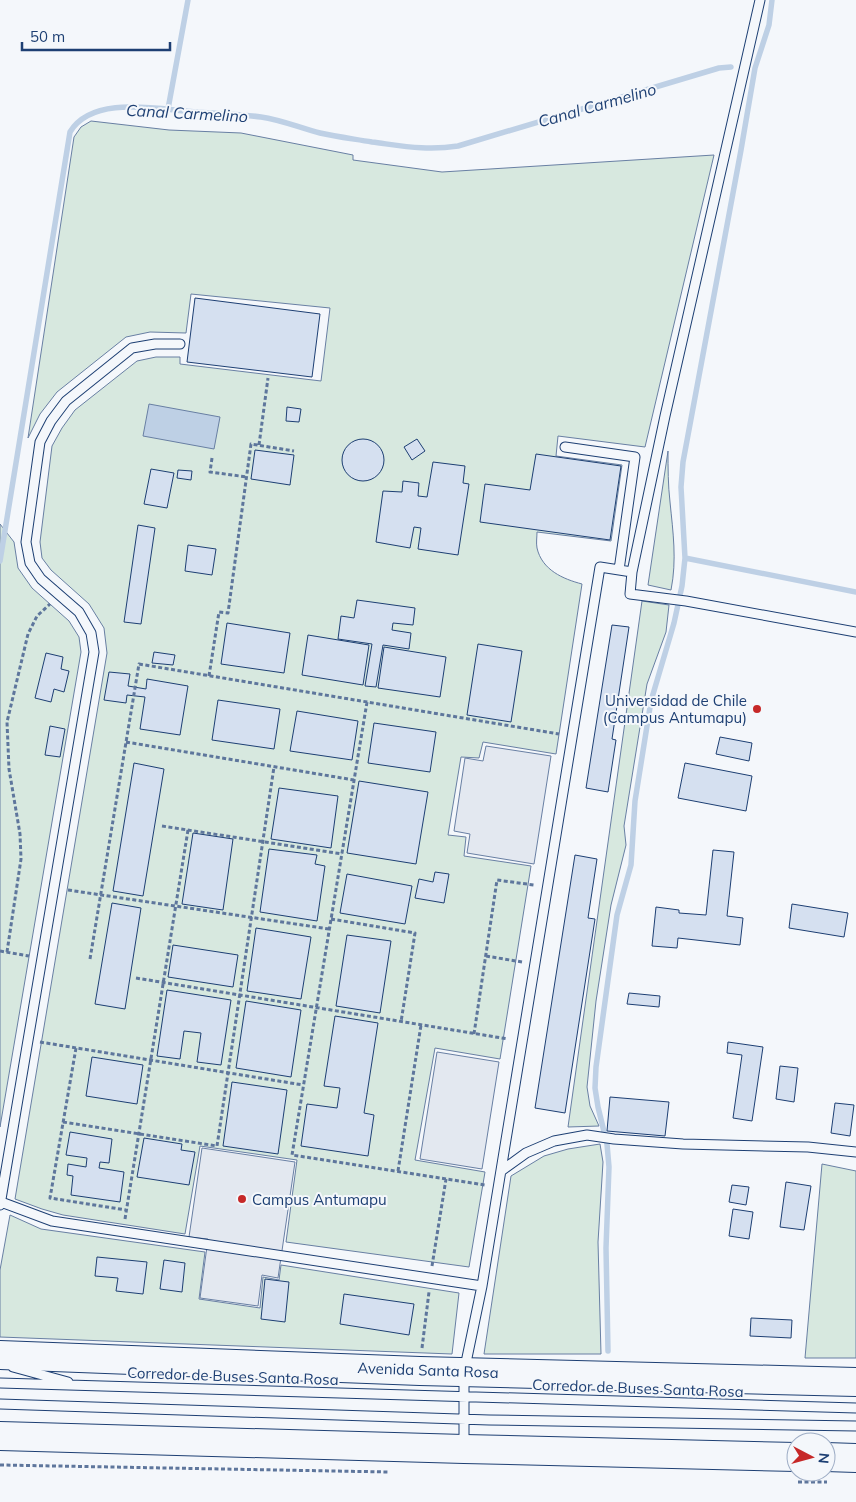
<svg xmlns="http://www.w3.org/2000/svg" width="856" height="1502" font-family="Mulish,sans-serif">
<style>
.green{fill:#d7e8df;stroke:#687fa3}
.parking{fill:#e3e8f0;stroke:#687fa3}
.water{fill:#bed0e5;stroke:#687fa3}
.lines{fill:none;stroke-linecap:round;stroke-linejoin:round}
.stream{stroke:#bed0e5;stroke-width:5.5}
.building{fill:#d5e0f0;stroke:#1d3f73}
.lane-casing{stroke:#1d3f73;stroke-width:11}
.primary-casing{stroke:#1d3f73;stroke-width:30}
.path{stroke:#5e769c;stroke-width:3;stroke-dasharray:4 2.5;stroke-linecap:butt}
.lane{stroke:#f4f7fb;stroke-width:9}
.primary{stroke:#f4f7fb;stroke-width:28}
.poi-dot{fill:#c62828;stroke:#f4f7fb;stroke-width:2}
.labels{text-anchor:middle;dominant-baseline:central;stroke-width:4;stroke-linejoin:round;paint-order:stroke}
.poi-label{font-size:15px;fill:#1d3f73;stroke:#f4f7fb;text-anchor:end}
.street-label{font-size:15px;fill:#1d3f73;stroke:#f4f7fb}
.water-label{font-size:16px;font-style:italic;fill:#1d3f73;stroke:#f4f7fb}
</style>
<rect width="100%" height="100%" fill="#f4f7fb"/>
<path class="green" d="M91 121 169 130 241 133 353 155V160L442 172 714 155 645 447 558 436 556 456 622 465 611 541 537 532C537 537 536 543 537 548 542 570 563 579 582 584L556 754 483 742 479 758 461 757 448 835 466 837 464 856 531 866 500 1059 435 1048 415 1160 485 1172 469 1267 286 1242 297 1160 200 1146 185 1234 63 1215 42 1209 15 1199 107 653 104 628 89 604 51 570 42 558 40 542 52 446 62 428 75 410 137 361 156 357H180V364L321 381 330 308 191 294 186 333 150 332 126 337 57 392 40 414 28 438 74 137 81 127Z
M668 451C668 468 668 485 670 502 673 532 677 560 671 590L648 585Z
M0 524 14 542 18 568 32 588 69 621 79 637 81 652 0 1127Z
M642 601 669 605 666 632 647 684 624 826 626 845 611 905 596 1001 587 1087 590 1106 599 1126 568 1127Z
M600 1144 603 1162 598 1242 601 1354H484L511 1176 544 1156 568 1149Z
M822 1164 856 1171V1358H805Z
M10 1215 41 1229 205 1252 199 1299 260 1308 263 1277 279 1280 281 1265 459 1293 452 1354 0 1337V1270Z"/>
<path class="parking" d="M486 746 551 756 534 864 467 853 470 834 454 831 465 758 483 761Z
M437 1052 499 1062 482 1169 420 1159Z
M202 1148 295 1162 278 1278 262 1275 258 1306 200 1298 208 1239 189 1237Z"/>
<path class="water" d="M149 404 220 417 214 449 143 436Z"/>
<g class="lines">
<path class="stream" d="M168 109 188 0
M685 558 856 592
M0 561 70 132C93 94 160 110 197 112 219 114 240 114 261 117 282 120 300 128 320 133 337 137 355 139 372 142 403 146 427 151 458 146L719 68 731 67
M608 1351 606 1248 609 1167 607 1144 598 1107 595 1088 596 1067 617 915 631 865 635 801 651 701 674 623 682 586 685 558 681 487 683 462 741 150 755 68 769 25 772 0"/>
</g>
<path class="building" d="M195 298 320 314 312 377 187 362Z
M287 407 301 409 299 422 286 421Z
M417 439 425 451 412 460 404 447Z
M342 460a21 21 0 1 1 42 0a21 21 0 1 1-42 0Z
M255 450 294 455 290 485 251 479Z
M536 454 621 466 610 540 480 522 485 484 530 490Z
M433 462 465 466 463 483 469 484 458 555 418 549 421 528 414 527 410 548 376 542 383 491 402 492 403 481 419 483 418 496 427 497Z
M151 469 174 473 167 508 144 504Z
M178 470 192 471 191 480 177 478Z
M138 525 155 528 141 624 124 622Z
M188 545 216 549 212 575 185 571Z
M357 600 415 608 413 625 393 623 392 630 411 633 409 649 383 645 376 687 365 686 372 644 338 639 341 616 354 618Z
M227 623 290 633 284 673 221 664Z
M612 625 629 627 612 739 616 740 608 792 586 788Z
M308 635 369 645 363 685 302 675Z
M478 644 522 651 511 722 467 715Z
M384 647 446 657 440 697 378 688Z
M154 652 175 655 173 665 152 663Z
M46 653 63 657 61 669 69 671 64 692 54 689 51 702 35 698Z
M109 672 130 674 128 686 146 689 147 679 188 686 180 735 140 729 145 697 127 695 126 703 104 700Z
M218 700 280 709 274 749 212 740Z
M297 711 358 721 352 760 290 751Z
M374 723 436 732 430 772 368 763Z
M50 726 65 729 60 757 45 755Z
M720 737 752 743 749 761 716 754Z
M134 763 164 769 143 896 113 891Z
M685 763 752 776 746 811 678 798Z
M359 781 428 792 416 864 347 853Z
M279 788 338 796 331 848 271 839Z
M193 833 233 839 223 910 182 904Z
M269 849 317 855 315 864 325 866 317 921 260 912Z
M713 850 734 852 727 916 743 918 740 945 678 938 677 948 652 946 656 907 679 910V913L706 915Z
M575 855 597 859 588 918 595 919 565 1113 535 1108Z
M435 872 449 874 444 903 415 898 419 879 433 882Z
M347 874 412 886 405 924 340 913Z
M112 903 141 908 125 1009 95 1004Z
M792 904 848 913 844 937 789 928Z
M256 928 311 937 301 999 247 991Z
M347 935 391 941 380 1013 336 1006Z
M173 945 238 955 233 987 168 977Z
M167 990 231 1000 221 1065 197 1062 201 1033 184 1031 180 1059 157 1056Z
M629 993 660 996 659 1007 627 1004Z
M246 1001 301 1010 291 1077 236 1068Z
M335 1016 378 1023 364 1113 374 1115 368 1156 301 1146 307 1104 337 1108 340 1088 324 1086Z
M728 1042 763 1047 752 1121 733 1118 742 1055 727 1053Z
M92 1057 143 1065 137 1104 86 1096Z
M780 1066 798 1068 794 1102 776 1099Z
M232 1082 287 1090 278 1154 223 1146Z
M610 1097 669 1102 665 1136 607 1131Z
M835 1103 854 1105 850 1136 831 1133Z
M70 1132 112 1139 109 1163 100 1162 99 1168 124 1172 120 1202 71 1195 73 1176 67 1175 68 1164 86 1167 87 1158 66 1155Z
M144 1138 182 1144 181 1150 195 1152 189 1185 137 1177Z
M786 1182 811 1186 804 1230 780 1227Z
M732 1185 749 1187 746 1205 729 1202Z
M733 1209 753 1212 749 1239 729 1236Z
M97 1257 147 1262 143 1294 116 1291 118 1278 95 1276Z
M164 1260 185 1263 182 1292 160 1289Z
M265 1279 289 1282 285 1322 261 1319Z
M344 1294 414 1304 409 1335 340 1324Z
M751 1318 792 1320 791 1338 750 1336Z"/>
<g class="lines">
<g class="lane-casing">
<path id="lane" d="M760 0 665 416 632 572 630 594 686 601 856 632
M565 447 635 457 619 570
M501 1171 526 1153 554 1141 587 1135 614 1139 683 1144 808 1147 856 1152
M1 1202 52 1221 482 1286
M0 1205 94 652 91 633 79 612 41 579 30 563 26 542 40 442 51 421 66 401 132 348 155 344H180
M13 1367 68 1382
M0 1383 856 1408
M0 1404 489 1420 856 1426
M464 1447V1372L482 1286 600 567 632 572"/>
</g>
<g class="primary-casing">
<path id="primary" d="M0 1355 420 1371 856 1382
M0 1436 464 1449 796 1457
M826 1457 856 1458"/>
</g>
<path class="path" d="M259 445 268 378
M212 458 210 472 247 477
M209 676 219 612 228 613 251 444 294 451
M367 702 292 1155 485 1185
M126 742 354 780
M162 826 342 854
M68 890 329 929
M331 919 415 933 401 1022
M0 951 29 956
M7 952 21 859 20 834 9 769 7 722 28 634 37 616 50 604
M486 956 522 962
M90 959 139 664 559 734
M136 978 508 1039
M474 1034 497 880 534 885
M40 1042 303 1085
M76 1048 50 1198 126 1210
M63 1122 217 1146 274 767
M398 1171 421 1025
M125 1219 188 830
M432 1266 446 1179
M422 1348 429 1292
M0 1465 389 1472
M798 1482H827"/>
<use href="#lane" class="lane"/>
<use href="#primary" class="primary"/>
</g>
<g class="poi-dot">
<circle cx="757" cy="709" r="5"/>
<circle cx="242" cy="1199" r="5"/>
</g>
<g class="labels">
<g class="poi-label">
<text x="747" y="700">Universidad de Chile<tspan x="747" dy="17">(Campus Antumapu)</tspan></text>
<text x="252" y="1199" text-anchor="start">Campus Antumapu</text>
</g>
<g class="street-label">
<text transform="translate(428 1370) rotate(2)">Avenida Santa Rosa</text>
<text transform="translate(233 1376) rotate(2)">Corredor de Buses Santa Rosa</text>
<text transform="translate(638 1388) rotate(2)">Corredor de Buses Santa Rosa</text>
</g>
<g class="water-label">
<text transform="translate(597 105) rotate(-16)">Canal Carmelino</text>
<text transform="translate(187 113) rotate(3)">Canal Carmelino</text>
</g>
</g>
<g transform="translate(811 1457) rotate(96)"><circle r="24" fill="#f4f7fb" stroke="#9eadc5"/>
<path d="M0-4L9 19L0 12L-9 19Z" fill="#c62828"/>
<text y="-8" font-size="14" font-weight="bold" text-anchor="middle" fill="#1d3f73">N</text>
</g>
<path d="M22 42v8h148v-8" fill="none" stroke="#1d3f73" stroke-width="2.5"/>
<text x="30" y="42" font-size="15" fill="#1d3f73" stroke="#f4f7fb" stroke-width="4" paint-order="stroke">50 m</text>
</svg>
